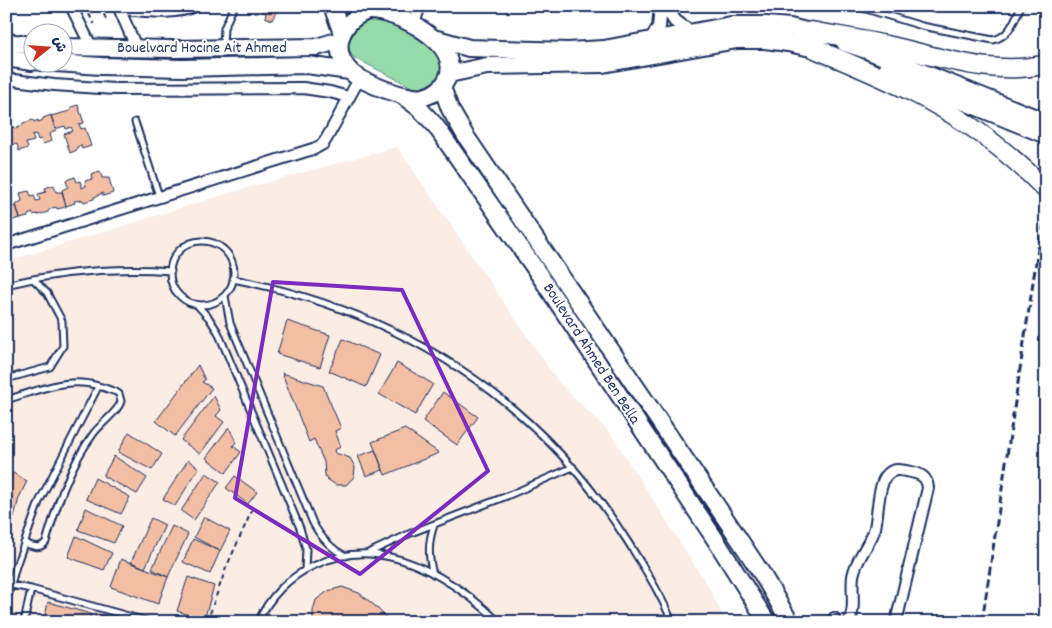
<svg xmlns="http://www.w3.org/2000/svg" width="1052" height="628" font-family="Dekko,'Playpen Sans Arabic',sans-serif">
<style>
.built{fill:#fbece4}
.green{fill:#94dba9;stroke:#588584}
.building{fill:#f2bea4;stroke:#1b2f5e}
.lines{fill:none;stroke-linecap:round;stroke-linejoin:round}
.service-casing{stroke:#1b2f5e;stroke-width:9}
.minor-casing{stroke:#1b2f5e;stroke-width:14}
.tertiary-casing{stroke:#1b2f5e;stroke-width:16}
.primary-casing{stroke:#1b2f5e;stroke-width:20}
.trunk-casing{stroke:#1b2f5e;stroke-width:21}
.path{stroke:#1b2f5e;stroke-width:2;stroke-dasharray:5 4;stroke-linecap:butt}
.service{stroke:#fff;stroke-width:5}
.minor{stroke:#fff;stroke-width:10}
.tertiary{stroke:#fff;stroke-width:12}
.primary{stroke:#fff;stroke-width:16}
.trunk{stroke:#fff;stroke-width:18}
.rail{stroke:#1b2f5e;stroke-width:3;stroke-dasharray:8 4;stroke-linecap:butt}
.marked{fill:none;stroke:#7b2cbf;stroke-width:4;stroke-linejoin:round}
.labels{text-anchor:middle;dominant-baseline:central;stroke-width:4;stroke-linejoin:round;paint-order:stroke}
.street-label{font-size:16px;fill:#1b2f5e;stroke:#fff}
</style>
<rect width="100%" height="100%" fill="#fff"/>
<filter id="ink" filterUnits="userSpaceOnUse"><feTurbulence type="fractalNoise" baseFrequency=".02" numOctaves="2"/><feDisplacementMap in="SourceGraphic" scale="10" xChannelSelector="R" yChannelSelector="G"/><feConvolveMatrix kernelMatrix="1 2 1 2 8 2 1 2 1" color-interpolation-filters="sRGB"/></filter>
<g filter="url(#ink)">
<path class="built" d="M397 147 559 383 610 433 709 588 726 622H6V262L246 188Z"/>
<path class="green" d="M376 16 437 43 443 73C435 83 427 87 414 88L353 57C346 45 348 40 352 27Z"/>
<path class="building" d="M260 6H279L272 20 265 17 266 13 262 11 263 8Z
M78 105 84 123 79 124 81 129 85 128 91 146 82 149 81 145 77 147V150L70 153 64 134 73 131 71 127 66 129 65 126 55 129 51 116 70 111 71 107Z
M51 115 56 130 50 134 52 141 43 144 41 139 38 140 36 134 32 135 34 141 26 143 28 148 19 151 17 144 10 145 6 129 14 127 15 129 20 127 19 126 23 125V123L33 120 34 122 38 120V122L43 120V118Z
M100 171 102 178H109L113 193 103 196V193L98 195V196L94 197V199L84 202 83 200 74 201 75 203 66 206 62 190 68 187 66 180 75 177 77 182 80 181 82 188 86 186 85 181 92 179 91 174Z
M54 185 56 192H62L66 207 57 209 56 207 52 208 48 211V212L38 215 37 214 33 215V213L28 215V217L20 219 16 204 22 201 20 193 29 191 31 196 34 195 36 201 40 200 38 194 46 192 45 188Z
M16 206 20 218 6 222V208Z
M287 321 330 335 320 367 277 354Z
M343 339 380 355 366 387 329 371Z
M397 363 433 384 415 415 379 394Z
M198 365 205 380 202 382 212 388 175 436 156 421Z
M282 373 323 386 341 428 335 431 341 447 334 450 335 453 350 458 355 467 354 477 346 485H336L327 479 325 475 324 462 314 439 309 442Z
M443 392 478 417 457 445 423 421Z
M214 396 221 410 216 416 224 422 200 454 181 440Z
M229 427 236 442 233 446 241 452 226 473 206 458Z
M405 429 439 453 385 475 372 442Z
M129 432 162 454 152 470 118 452Z
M375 450 383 470 366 476 358 456Z
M114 456 147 478 137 494 103 476Z
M188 460 199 468 175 506 163 499Z
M13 473 27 481 19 498 13 521 6 518V486Z
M206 473 220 482 194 520 181 511Z
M235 476 257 492 248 504 226 488Z
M95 478 130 497 121 514 86 499Z
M86 508 122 526 114 543 78 530Z
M204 517 230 531 220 551 194 537Z
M6 518 13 521 8 531 6 530Z
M151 518 165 525 145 568 131 562Z
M172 526 188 534 168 577 152 569Z
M76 536 112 553 104 570 68 557Z
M193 539 220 551 210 574 183 562Z
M121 559 168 577 158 604 111 587Z
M188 577 214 586 204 620 177 611Z
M342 587 359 593 374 605 385 616 389 622H313V611L316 600 328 591Z
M48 602 91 614 89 622H44Z
M96 614 138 622H94Z"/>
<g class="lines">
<g class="service-casing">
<path id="service" d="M856 6 922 26 993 40C1010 36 1014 21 1021 6
M223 46 224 28 234 6
M135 122 159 196
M170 273a32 32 0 1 1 64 0a32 32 0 1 1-64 0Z
M233 279C401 312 536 397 628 542 644 568 661 594 672 622
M6 285C59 272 117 267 171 271
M225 296 230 323 313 523C321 538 331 549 346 556
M197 305 209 318 218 332 300 528 306 549 305 570
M6 379 50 367 63 346 62 321 47 293 33 279
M6 400C30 393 57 381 82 383 93 383 105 388 116 392L119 394 121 401C120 409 101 424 94 433 70 465 57 504 46 542 40 550 32 546 24 543
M368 553 411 533 507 496 573 467
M433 574C428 556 428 543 434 525
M11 585 31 589 150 622
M6 604 16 566 39 502 98 387
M24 622 31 589
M258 622C269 597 289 577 313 566 330 558 350 553 369 554 416 556 466 590 499 622"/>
</g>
<g class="minor-casing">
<path id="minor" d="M71 6 92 48
M118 6 137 49
M120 9C144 10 172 16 195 6
M413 26 420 6
M6 79 54 85 115 89 303 88 330 92 348 97
M6 245 316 148 323 144 328 136 359 79
M834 618 835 622
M849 622C856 608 851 591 853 576 856 558 870 545 875 528 878 514 878 486 886 476 893 467 902 470 911 472 921 474 927 477 928 488L896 622"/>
</g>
<g class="tertiary-casing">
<path id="tertiary" d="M665 6 675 21 691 33
M650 41 659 27 661 6"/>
</g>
<g class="primary-casing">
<path id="primary" d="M332 6 342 33
M368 11C395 10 464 43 447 79 442 89 435 94 424 97 410 101 360 82 350 71 329 49 342 20 368 11Z
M437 39 469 48 568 51 604 49 731 25H766L790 27 822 35
M6 42 32 45
M845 43 869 51 1046 122
M62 47 172 49 317 47 340 40
M6 58 32 62
M40 62 101 66 182 68 307 65 349 71
M887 70 1046 135
M449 74 487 66 603 64 737 40H765L788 43 825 51
M442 87 450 109 465 135 729 524 762 574 790 622
M403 96 419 108 435 125 534 267 715 539 767 622"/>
</g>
<g class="trunk-casing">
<path id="trunk" d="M811 31C838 36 864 40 891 46 940 57 995 77 1046 64
M813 48C846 62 881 76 914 93 962 117 1008 151 1046 190"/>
</g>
<path class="path" d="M85 6 94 24
M100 6 107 21
M207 622 226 568 253 508"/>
<use href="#service" class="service"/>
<use href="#minor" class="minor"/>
<use href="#tertiary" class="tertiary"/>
<use href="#primary" class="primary"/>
<use href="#trunk" class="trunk"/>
<path class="rail" d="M982 622 1038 249 1046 215"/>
</g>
</g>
<path class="marked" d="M273 282 402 290 488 471 360 574 235 498Z"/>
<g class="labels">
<g class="street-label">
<text x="202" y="48">Bouelvard Hocine Ait Ahmed</text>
<text transform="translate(591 354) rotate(57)">Boulevard Ahmed Ben Bella</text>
</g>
</g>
<rect width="1052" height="628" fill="none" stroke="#fff" stroke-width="25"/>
<rect x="12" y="12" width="1027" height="603" fill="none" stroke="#1b2f5e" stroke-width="2" filter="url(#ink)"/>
<g transform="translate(48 48) rotate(73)"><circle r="24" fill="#ffffff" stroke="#a4acbf"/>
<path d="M0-4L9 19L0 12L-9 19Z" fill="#c8321e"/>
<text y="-8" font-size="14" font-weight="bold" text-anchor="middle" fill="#1b2f5e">ش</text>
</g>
</svg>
